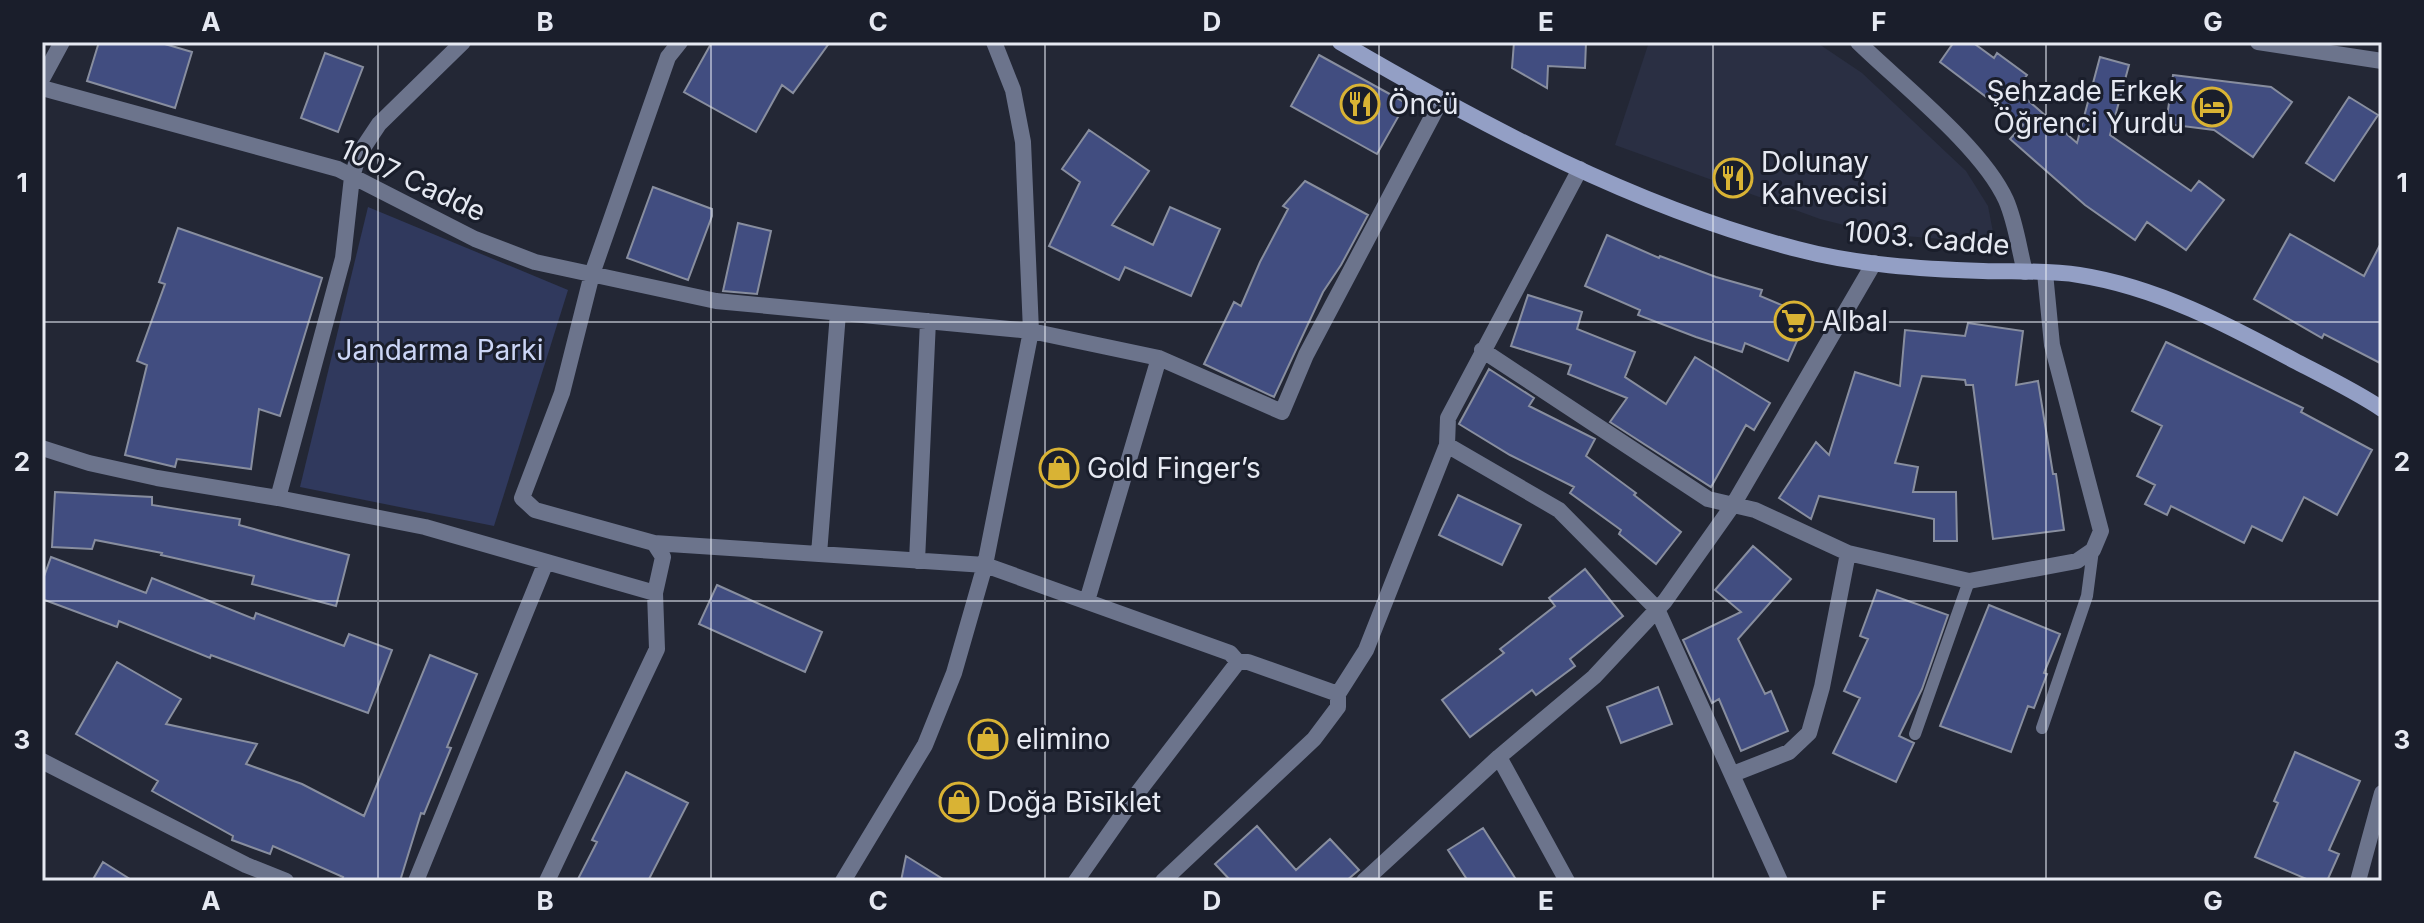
<svg xmlns="http://www.w3.org/2000/svg" width="2424" height="923" font-family="Inter,sans-serif">
<style>
.built{fill:#2a2f43}
.green{fill:#30395d}
.building{fill:#414d80;stroke:#888e9f;stroke-width:2}
.lines{fill:none;stroke-linecap:round;stroke-linejoin:round}
.service{stroke:#6c748c;stroke-width:12}
.minor{stroke:#6c748c;stroke-width:16}
.secondary{stroke:#939fc5;stroke-width:16}
.grid{fill:none;stroke:#e6e9f2;stroke-width:2;stroke-opacity:0.55}
.labels{text-anchor:middle;dominant-baseline:central;stroke-width:6;stroke-linejoin:round;paint-order:stroke}
.poi-label{font-size:28px;fill:#e6e9f2;stroke:#1a1e2b;text-anchor:start}
.street-label{font-size:28px;fill:#e6e9f2;stroke:#1a1e2b}
.park-label{font-size:28px;fill:#ccd6f6;stroke:#1a1e2b}
.neatline{fill:none;stroke:#e6e9f2;stroke-width:3}
.grid-label{font-size:26px;text-anchor:middle;font-weight:bold;fill:#e6e9f2}
</style>
<rect width="100%" height="100%" fill="#232735"/>
<path class="built" d="M1649 42H1816L1862 73 1966 171 1988 206 1993 232 1991 243 1880 234 1820 219 1615 145Z"/>
<path class="green" d="M368 207 568 290 494 526 300 487Z"/>
<path class="building" d="M99 42H158L192 52 175 108 87 81Z
M712 42H830L793 93 782 85 756 132 684 92Z
M1514 42H1586L1585 68 1548 66 1547 88 1512 68Z
M1954 42H1972L1994 58 1997 53 2027 75 2016 90 2077 143 2100 57 2129 65 2110 135 2191 191 2199 181 2224 200 2186 250 2147 222 2135 240 2085 205 2010 139 2023 125 1940 62Z
M325 53 363 67 338 132 301 118Z
M1319 55 1406 103 1377 154 1291 106Z
M2173 75 2271 87 2292 102 2253 157 2214 130 2166 124Z
M2349 97 2378 115 2334 181 2306 163Z
M1089 130 1149 171 1112 225 1153 245 1170 207 1220 229 1191 296 1125 267 1119 280 1049 246 1080 182 1062 169Z
M1305 181 1368 215 1341 265 1323 292 1274 397 1204 364 1234 302 1241 306 1260 262 1288 209 1283 206Z
M653 187 712 209V216L688 280 627 258Z
M738 223 771 231 757 294 723 291Z
M178 228 322 278 280 416 259 409 251 469 177 459 175 467 125 455 147 365 137 361 165 284 159 282Z
M2290 234 2364 276 2382 241V364L2324 334 2322 338 2254 299Z
M1607 235 1659 258 1660 256 1716 277 1762 290 1760 296 1808 316 1788 361 1745 343 1742 352 1696 337 1638 315 1640 310 1585 286Z
M1528 295 1582 312 1577 329 1635 352 1625 377 1666 404 1695 357 1770 403 1754 430 1746 425 1711 487 1610 422 1627 398 1568 374 1571 365 1511 346Z
M1968 323 2023 331 2016 385 2038 381 2053 474H2056L2064 530 1993 539 1973 385H1966L1965 380 1922 376 1895 463 1918 467 1913 492H1956L1957 541H1934V519L1819 496 1811 519 1779 498 1816 442 1829 455 1855 372 1900 386 1905 330 1965 336Z
M2166 342 2303 408 2301 412 2372 450 2337 515 2304 497 2282 541 2252 526 2244 543 2171 506 2167 515 2145 504 2155 485 2137 476 2162 426 2132 411Z
M1489 369 1534 398 1529 406 1595 439 1586 456 1636 493 1634 495 1681 532 1656 564 1619 534 1621 530 1570 493 1574 487 1510 455 1459 424Z
M55 492 152 497V505L240 519 239 525 349 555 336 606 252 584 254 576 161 555 162 553 95 540 92 549 52 547Z
M1458 495 1521 525 1502 565 1439 535Z
M1753 546 1791 579 1738 639 1765 694 1771 691 1788 731 1741 751 1719 699 1712 703 1683 640 1741 612 1715 590Z
M51 557 146 593 152 578 254 619 256 613 344 646 349 634 392 650 368 713 211 655 210 658 119 621 117 627 42 599V582Z
M1585 569 1623 616 1570 659 1575 666 1536 695 1532 690 1470 737 1442 700 1504 653 1500 649 1555 606 1549 598Z
M717 585 822 632 805 672 699 624Z
M1877 590 1948 615 1922 689 1899 736 1914 743 1896 782 1833 753 1860 698 1844 691 1868 639 1860 636Z
M1989 605 2060 634 2044 673 2047 674 2034 708 2028 706 2011 752 1940 726Z
M430 655 477 674 447 747 451 748 424 814 421 813 400 881H341L343 877 273 846 270 854 232 840 233 836 152 791 158 781 76 734 117 662 181 699 166 724 257 744 246 764 302 784 364 816Z
M1658 687 1672 724 1621 743 1607 707Z
M2295 752 2360 781 2329 850 2339 854 2327 881H2311L2255 857 2278 803 2274 801Z
M626 772 688 803 648 881H577L597 842 592 840Z
M1257 826 1296 870 1330 839 1359 870 1346 881H1231L1215 864Z
M1483 828 1517 881H1468L1448 850Z
M906 856 946 881H901Z
M103 862 133 881H92Z"/>
<g class="lines">
<path class="service" d="M2042 728 2087 596 2093 550
M1915 734 1969 581"/>
<path class="minor" d="M1858 42C1901 84 1982 147 2006 200 2016 223 2019 249 2025 272
M2258 42 2382 61
M42 79 62 42
M42 88 338 169 475 239 535 262 716 301 1031 331 1159 358 1282 412 1306 355 1441 100
M1482 350 1708 499 1755 510 1848 553 1969 581 2077 561 2093 550 2101 531 2052 345 2045 273
M1447 445 1559 510 1657 609 1780 881
M42 448 89 463 157 478 278 498 425 527 655 593
M278 498 343 258 352 177 359 154 379 124 463 42
M654 543 985 565 1230 653 1238 662H1248L1338 694
M819 554 838 313
M917 561 928 321
M1087 601 1159 358
M1499 757 1567 881
M42 761 246 865 286 881
M1733 774 1789 752 1809 733 1822 687 1848 553
M416 881 546 562
M547 881 657 649 655 593 663 557 654 543 535 510 522 498 562 393 592 274 668 57 680 42
M843 881 925 745 954 673 985 565 1031 331 1023 142 1013 90 994 42
M1076 881 1139 791 1238 662
M1163 881 1314 739 1338 707V694L1366 650 1447 445 1448 418 1580 169
M1364 881 1499 757 1594 677 1665 601 1733 505 1874 263
M2358 881 2382 793"/>
<path class="secondary" d="M1340 42C1482 125 1637 208 1797 249 1857 265 1921 269 1983 271 2014 272 2048 270 2079 275 2157 287 2228 325 2297 362 2326 377 2355 391 2382 409"/>
</g>
<path class="grid" d="M378 42V881M711 42V881M1045 42V881M1379 42V881M1713 42V881M2046 42V881M42 322H2382M42 601H2382"/>
<defs>
<g id="restaurant-ring" transform="scale(2)"><circle r="9.5" fill="#1a1e2b" stroke="#d9b334" stroke-width="1.5"/><path d="M-5-6h1v4h1v-4h1v4h1v-4h1v5L-1.5 .5V6h-2V.5L-5-1ZM5-6V6H3V1.5H1.5Q1.5-4 5-6Z" fill="#d9b334"/></g>
<g id="hotel-ring" transform="scale(2)"><circle r="9.5" fill="#1a1e2b" stroke="#d9b334" stroke-width="1.5"/><path d="M-6-4.5h1.5V1H6V5H4.5V3h-9V5H-6ZM-4 0a1.8 1.8 0 1 1 3.6 0ZM.5 0V-2.5h3Q6-2.5 6 0Z" fill="#d9b334"/></g>
<g id="supermarket-ring" transform="scale(2)"><circle r="9.5" fill="#1a1e2b" stroke="#d9b334" stroke-width="1.5"/><path d="M-6-5.5h2.5l.6 2H6L4.5 2H-2.5L-4.4-4H-6ZM-1.5 3.2a1.3 1.3 0 1 0 .1 0ZM3 3.2a1.3 1.3 0 1 0 .1 0Z" fill="#d9b334"/></g>
<g id="shop-ring" transform="scale(2)"><circle r="9.5" fill="#1a1e2b" stroke="#d9b334" stroke-width="1.5"/><path d="M-5-2.5h2.3a2.7 3.5 0 0 1 5.4 0H5L5.5 6h-11ZM-1.5-2.5h3a1.5 2.3 0 0 0-3 0Z" fill="#d9b334"/></g>
</defs>
<g fill-rule="evenodd">
<use href="#restaurant-ring" x="1360" y="104"/>
<use href="#hotel-ring" x="2212" y="107"/>
<use href="#restaurant-ring" x="1733" y="178"/>
<use href="#supermarket-ring" x="1794" y="321"/>
<use href="#shop-ring" x="1059" y="468"/>
<use href="#shop-ring" x="988" y="739"/>
<use href="#shop-ring" x="959" y="802"/>
</g>
<g class="labels">
<g class="poi-label">
<text x="2184" y="91" text-anchor="end">Şehzade Erkek<tspan x="2184" dy="32">Öğrenci Yurdu</tspan></text>
<text x="1388" y="104">Öncü</text>
<text x="1761" y="162">Dolunay<tspan x="1761" dy="32">Kahvecisi</tspan></text>
<text x="1822" y="321">Albal</text>
<text x="1087" y="468">Gold Finger’s</text>
<text x="1016" y="739">elimino</text>
<text x="987" y="802">Doğa Bīsīklet</text>
</g>
<g class="street-label">
<text transform="translate(413 180) rotate(25)">1007 Cadde</text>
<text transform="translate(1927 238) rotate(5)">1003. Cadde</text>
</g>
<g class="park-label">
<text x="440" y="350">Jandarma Parki</text>
</g>
</g>
<rect width="2424" height="923" fill="none" stroke="#1a1e2b" stroke-width="88"/>
<rect x="44" y="44" width="2336" height="835" class="neatline"/>
<g class="grid-label">
<text x="211" y="31">A</text>
<text x="545" y="31">B</text>
<text x="878" y="31">C</text>
<text x="1212" y="31">D</text>
<text x="1546" y="31">E</text>
<text x="1879" y="31">F</text>
<text x="2213" y="31">G</text>
<text x="22" y="192">1</text>
<text x="2402" y="192">1</text>
<text x="22" y="471">2</text>
<text x="2402" y="471">2</text>
<text x="22" y="749">3</text>
<text x="2402" y="749">3</text>
<text x="211" y="910">A</text>
<text x="545" y="910">B</text>
<text x="878" y="910">C</text>
<text x="1212" y="910">D</text>
<text x="1546" y="910">E</text>
<text x="1879" y="910">F</text>
<text x="2213" y="910">G</text>
</g>
</svg>
